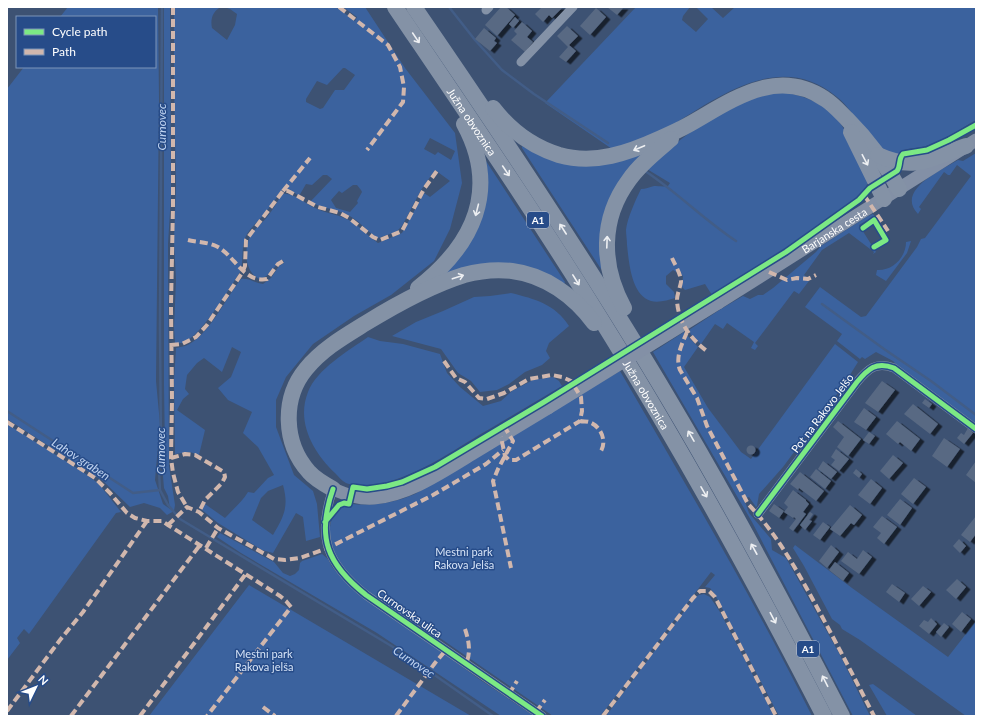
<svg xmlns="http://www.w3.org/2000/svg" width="983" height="723" font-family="Lato,sans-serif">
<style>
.green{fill:#3b629e;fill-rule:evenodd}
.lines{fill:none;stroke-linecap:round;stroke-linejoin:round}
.stream{stroke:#425d87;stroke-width:2.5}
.building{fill:#586983;filter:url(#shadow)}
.minor{stroke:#8492a7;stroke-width:9}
.primary{stroke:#8390a6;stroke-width:13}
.motorway{stroke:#8492a6;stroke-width:16}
.primary-bridge{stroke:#8390a6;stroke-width:13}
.quiet{stroke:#d1b7ad;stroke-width:4;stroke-dasharray:8 4;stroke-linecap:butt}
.cycleway-casing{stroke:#274c89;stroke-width:8}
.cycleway{stroke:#7ce984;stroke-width:5}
.oneway{stroke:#edeff2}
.labels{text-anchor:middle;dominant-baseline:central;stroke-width:3;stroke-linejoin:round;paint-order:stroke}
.shield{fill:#274c89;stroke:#bec9dc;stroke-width:1}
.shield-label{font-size:10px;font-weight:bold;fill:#fff}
.street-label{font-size:11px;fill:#fff;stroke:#274c89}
.park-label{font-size:11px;fill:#d7e4f7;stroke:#274c89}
.water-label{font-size:12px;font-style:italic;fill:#bfd3f0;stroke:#274c89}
</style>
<defs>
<filter id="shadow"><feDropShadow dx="4.5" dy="2.5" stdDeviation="0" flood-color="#0009"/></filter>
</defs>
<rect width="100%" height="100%" fill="#3d5273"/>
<path class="green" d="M68 7H158L159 100 156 381 160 424 155 480 163 504 170 509 168 496 164 488 163 476 165 452 164 386V7H170L171 195 168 244 169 466 175 505 174 511 167 515 160 508 144 503 130 507 103 481 7 419V89L24 67H155V17H60Z
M174 7H221C213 11 210 19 212 28L227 40 235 25 237 14 230 9 224 7H336L355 21 357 17 343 7H365L405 68 455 133 462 183 450 229 434 261 391 295 354 316 313 344 286 377 276 400V427L294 475 313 491 317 504 320 537 306 541 303 517 296 513 273 553 262 550 218 523 202 510 203 506 205 504 225 518C233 509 242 502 248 492L254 493 268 478 274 475 258 447 243 433 252 412 228 400 218 388 231 377 241 352 232 347 222 372 204 358 197 363 187 375 185 389 189 394 183 399 177 410 205 430 199 455 190 452 175 454 174 380 176 348C179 347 182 347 185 346 208 338 226 297 241 279 249 278 255 283 263 284L271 278 279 266 284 263 283 260C273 265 271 277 259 279 244 271 243 247 252 233 256 227 263 223 267 217 273 210 277 202 282 194 293 192 303 202 313 207 326 214 340 214 354 223 362 229 369 237 378 243L402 233 424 193 430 197 450 181 435 170 421 190 402 226 396 232 378 238C367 232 360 221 348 215 336 209 322 208 310 202L332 179 327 175H323L312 185 306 184 299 196 289 189 282 190C276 198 271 206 265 213 259 221 249 228 245 238 241 249 244 261 240 272 229 289 200 338 182 343 180 343 177 343 175 343L174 328 176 280 174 240 176 186 174 86ZM343 68H345L355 75 344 90H335L323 108 320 109 306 102V99L317 81 327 85ZM430 138 455 151 451 160 438 152 435 155 424 149ZM353 185H357L361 190 362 192 357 201 358 203 350 212 336 208 331 200 339 191 342 193ZM283 485C289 507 284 516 273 535L252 520 261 498 268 491Z
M636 7H690L683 16 682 20 696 32 708 19 696 7H711L723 18 735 7H976V120C960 129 939 144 922 147 913 149 905 147 898 154L886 152C877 143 869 134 861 125 853 115 847 105 837 97 778 47 713 101 661 132 647 140 630 145 615 151L545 103Z
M788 93C802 96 817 101 828 110 848 125 858 161 868 183L864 190 857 198 786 249 712 295 705 284 685 290 682 287 683 276 673 270 666 276V284L674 292 675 298C668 300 659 303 651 301 631 295 629 262 627 245 627 240 626 234 626 230 627 219 636 199 641 189 646 189 649 187 654 186 658 186 663 187 668 186L670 183 647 169C679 139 723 103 767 95 774 93 781 93 788 93Z
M522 146 546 157 653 147 633 166 603 270 601 269 522 148Z
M976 153V424L898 366 893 361 876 352 865 359 862 357 860 359 837 341 842 334 805 307 820 287 861 317 866 316 917 247 921 239 925 238 971 176 957 165 950 175H948L944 172 919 207 921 209 918 214C895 190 942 170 958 160L963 161Z
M484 160 486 161 565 282 564 284 551 277 439 278 454 263Z
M873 214 875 217 871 218 859 225 876 252 873 254 874 252 849 233 822 250 804 275 808 278 809 281 799 294 794 291 755 343 758 346 755 350 751 348 754 342 727 323 723 329 715 324 701 344 691 335 689 330 721 309 743 296 750 299 758 295H763L773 288 816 252 821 246 868 216Z
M911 241 907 253 886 281 876 275 877 270C893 271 906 257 906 242Z
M511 293C535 299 555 304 569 326L549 343 546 351 550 358 542 365 525 372 509 384 497 390 480 392 471 381 458 373 441 349 392 336 416 322 443 311 474 297 490 296Z
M684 332 698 347 684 367 708 408 741 452 751 459 835 344 858 362 843 386 783 467 759 494 757 506 756 507 749 497 744 499 749 513 771 539 772 550 786 558 840 655 870 716H853L752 522 653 352Z
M368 337 380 341 403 344 440 354 447 373 460 387 483 406 501 401 512 391 533 380 553 377 559 381 562 386C534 402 507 419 479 435 448 454 404 484 367 485 361 485 351 485 346 483 342 481 338 476 335 473 313 452 296 422 308 392 317 369 348 351 368 337Z
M620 371C686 485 753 598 812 716H779L714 593 710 588 705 587 715 575 711 572 631 677 600 716H553L405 614H401C372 594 332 573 330 534 329 523 333 514 340 506L344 505 351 506 352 504C374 506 394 503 415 494Z
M7 424 83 472 99 484 121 512 116 513 29 634 24 629 17 638 20 643 7 660Z
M220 533 274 562 283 573 290 576 295 574 299 570 300 563 302 561 322 554 328 559 332 567 345 581 479 679 534 716H501L377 633 241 553 217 537Z
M795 545 852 588 948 657 976 621V716H966L860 640 842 629 840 625 832 619 804 566 793 548Z
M249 585 471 716H149Z
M704 594 710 597 720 612 774 716H606L694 598 699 595Z
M873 684 917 716H887L869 685Z"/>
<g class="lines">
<path class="stream" d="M162 7 160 328 161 447 159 471 160 490 168 505 180 519 393 647 426 669 493 716
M449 7 475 40 502 70 534 94 608 143
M645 171C677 192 704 220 736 241
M822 304 884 349 931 381 976 415
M7 411 133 493 160 490"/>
</g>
<path class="building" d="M501 7H506L515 15 497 36 485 25Z
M540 7H563L552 18 549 15 543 22 535 14 541 8Z
M607 7H624L617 15Z
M596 8 606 17 590 35 580 26Z
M515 17 519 21 513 28 509 24Z
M522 22 532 31 527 37 533 42 525 52 511 40 517 34 514 31Z
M567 26 578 36 569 45 576 51 566 62 559 57 568 47 557 36Z
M484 28 496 38 494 41 497 43 490 51 475 39Z
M882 381 895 390 878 412 865 403Z
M925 399 932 404 929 408 922 403Z
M913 404 938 424 930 434 904 414Z
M864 408 876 417 866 430 854 422Z
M838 421 861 439 848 456 837 447 844 437 833 427Z
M897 421 920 439 911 451 900 442 898 444 886 434Z
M968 428 973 433 964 444 957 438 961 433 964 435Z
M869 432 875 436 869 444 863 440Z
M944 438 960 449 947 467 932 456Z
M746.5 450a4.5 4.5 0 1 1 9 0a4.5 4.5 0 1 1-9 0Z
M836 449 849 459 839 471 831 465 835 460 831 457Z
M893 455 903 463 889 479 880 471Z
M823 461 837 472 831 479 818 469Z
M976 461V483L966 475Z
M816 469 831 481 825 489 810 477Z
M856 469 862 474 859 478 853 473Z
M800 472 824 491 816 501 799 488 798 490 790 484Z
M914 478 926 487 913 504 901 494Z
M871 479 882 488 870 504 858 495Z
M793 490 806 500V501L809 504 803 512 806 514 793 531 789 528 796 519 794 517 793 518 784 512 788 507 784 503Z
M900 499 912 508 900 525 887 515Z
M774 504 784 511 779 518 769 511Z
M850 505 862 515 854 525 851 523 840 536 830 529Z
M810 512 813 514 809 520 812 521 805 530 800 525Z
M882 516 897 527 884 544 877 538 881 533 873 527Z
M976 516V534L970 542 961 535Z
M823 522 830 527 820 540 813 535Z
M959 539 966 546 960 553 953 546Z
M831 545 839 552 827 568 819 561Z
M863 550 872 557 859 574 841 561 848 552 857 559Z
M835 562 849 573 843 581 829 570Z
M957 579 966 587 956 599 946 590Z
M892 584 905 593 899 602 886 592Z
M923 586 931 592 919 606 911 599Z
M962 612 971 619 961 632 952 624Z
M931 618 937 624 929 634 919 626 924 620 928 622Z
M944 623 949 627 941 637 936 632Z"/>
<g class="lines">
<path class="minor" d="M486 10 489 7
M521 62 573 7
M333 489C316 537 327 564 366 595L542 716
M758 514 857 382C868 369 876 361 894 368L976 429"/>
<g class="primary">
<path id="s1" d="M718 303 976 140"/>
<path d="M333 489C347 495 359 499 374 498 409 495 442 472 472 454 497 439 522 424 548 408"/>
</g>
<g class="motorway">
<path id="s2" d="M395 7C468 115 542 223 610 334 687 458 757 586 824 716"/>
<path d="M414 7C502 135 589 265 668 398 730 502 787 609 842 716"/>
<path d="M493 108C510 130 533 147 559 155 595 165 628 153 661 138 670 134 679 130 688 125 731 101 776 66 825 99 833 104 840 112 847 119 868 140 885 163 899 189"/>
<path d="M851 132 884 199"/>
<path d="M878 155C915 172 931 158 966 146"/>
<path d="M418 288C473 245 500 190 464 124"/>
<path d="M624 308C601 266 600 219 629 180 640 164 656 152 671 139"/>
<path d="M333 489C324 484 315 479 309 472 283 443 282 398 306 369 322 349 345 336 366 323 397 304 429 286 464 275 479 271 496 269 512 271 545 275 574 296 594 323"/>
</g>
<path class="primary-bridge" d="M548 408 718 303"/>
<path class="quiet" d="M173 7V206L171 306 172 400 171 458 173 473 178 492 187 507
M339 7 388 45 400 67 404 87 403 102 367 150
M283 191 310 158
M864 195 888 231
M188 240C196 242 207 242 216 246 235 255 243 283 267 279L278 264 283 261
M672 258C675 265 681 274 681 282 680 288 677 294 677 300 678 323 691 339 708 352
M769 272 787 280 797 278 808 279 816 275
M687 332C682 344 675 357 680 370L697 398 707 426 748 504C778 535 799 574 819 611 838 646 856 681 874 716
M171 345 182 344 196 337 207 325 242 273 245 266 246 240 283 191H288L318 207 340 213 349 218 373 237 380 240 402 231 424 189 439 168
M444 361 456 378 465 382 479 398 487 399 504 393 529 379 552 375 562 377 571 381 581 397 582 411 580 421 516 460H509L505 456 501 437
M580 421C583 422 587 421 589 422 601 426 607 441 601 451
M7 422 95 478 110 493 127 513 135 518 147 521H162L168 525 280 596 286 601 291 607 207 716
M504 426 513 441 498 469 493 481 511 568
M171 458 185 454 195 455 224 472 225 477 222 483 205 500 199 512
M168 525 187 507 199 512 218 528 274 559 285 560 300 558 328 548 433 495 486 464 503 450
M206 548 218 528
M465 629C469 641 471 652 466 664
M509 694 517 681
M263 707 275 716
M7 711 60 640 83 612 147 521
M536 712 545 700
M71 716 200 545
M140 716 245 575
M396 716 435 663 446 650
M603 716 693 598 700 591H709L715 597 776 716"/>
<g class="cycleway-casing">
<path id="cycleway" d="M863 228 874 220 886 240 874 247
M333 489C316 537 327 564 366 595L542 716
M758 514 857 382C868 369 876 361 894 368L976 429
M325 522 339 505 344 503 349 504 353 487 367 489 387 486 402 482 435 467 544 402 786 252 859 200 870 188 897 171C901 166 898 159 903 154L927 150 949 140 976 125"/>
</g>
<use href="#cycleway" class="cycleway"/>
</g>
<defs><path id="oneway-shaft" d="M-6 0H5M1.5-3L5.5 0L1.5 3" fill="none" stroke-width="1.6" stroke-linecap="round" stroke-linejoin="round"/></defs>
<g class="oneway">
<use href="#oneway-shaft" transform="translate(416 38) rotate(56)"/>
<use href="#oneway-shaft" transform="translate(639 148) rotate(157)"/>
<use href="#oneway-shaft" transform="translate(865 160) rotate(62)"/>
<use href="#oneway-shaft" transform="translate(506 171) rotate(56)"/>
<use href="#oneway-shaft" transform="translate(477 210) rotate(104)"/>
<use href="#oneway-shaft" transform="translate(563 229) rotate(-123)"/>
<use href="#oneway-shaft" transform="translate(607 242) rotate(-88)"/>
<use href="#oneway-shaft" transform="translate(458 277) rotate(-18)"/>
<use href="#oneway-shaft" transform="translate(576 280) rotate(58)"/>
<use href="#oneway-shaft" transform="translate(691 436) rotate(-120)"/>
<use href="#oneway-shaft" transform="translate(704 492) rotate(60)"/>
<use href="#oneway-shaft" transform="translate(754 549) rotate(-119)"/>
<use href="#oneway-shaft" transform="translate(773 618) rotate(62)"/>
<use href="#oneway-shaft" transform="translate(825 681) rotate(-117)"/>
</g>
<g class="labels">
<g class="shield">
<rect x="527" y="212" width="22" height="16" rx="3"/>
<rect x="797" y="641" width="22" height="16" rx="3"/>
</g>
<g class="shield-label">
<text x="538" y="220">A1</text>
<text x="808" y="649">A1</text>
</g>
<g class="street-label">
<text stroke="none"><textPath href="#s2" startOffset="138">Južna obvoznica</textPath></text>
<text stroke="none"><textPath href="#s1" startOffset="137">Barjanska cesta</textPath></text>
<text stroke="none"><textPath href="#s2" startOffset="462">Južna obvoznica</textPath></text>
<text transform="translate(822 413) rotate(-53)">Pot na Rakovo Jelšo</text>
<text transform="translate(410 613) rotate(35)">Curnovska ulica</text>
</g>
<g class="park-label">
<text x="464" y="551">Mestni park<tspan x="464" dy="13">Rakova Jelša</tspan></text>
<text x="264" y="653">Mestni park<tspan x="264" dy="13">Rakova jelša</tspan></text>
</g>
<g class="water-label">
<text transform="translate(161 127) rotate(-90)">Curnovec</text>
<text transform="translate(160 451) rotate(-90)">Curnovec</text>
<text transform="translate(81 459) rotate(33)">Lahov graben</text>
<text transform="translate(414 662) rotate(34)">Curnovec</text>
</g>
</g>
<rect width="983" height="723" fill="none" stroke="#ffffff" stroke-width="16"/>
<rect x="16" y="16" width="140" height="52" fill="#274c89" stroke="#7d94b8"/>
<rect x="24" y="29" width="20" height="6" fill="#7ce984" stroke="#7d94b8"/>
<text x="52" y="36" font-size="12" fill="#ffffff">Cycle path</text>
<rect x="24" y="49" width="20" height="6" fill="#d1b7ad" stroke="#7d94b8"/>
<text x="52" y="56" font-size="12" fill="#ffffff">Path</text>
<g transform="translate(36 687) rotate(47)" stroke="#274c89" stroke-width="3" paint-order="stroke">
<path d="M0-3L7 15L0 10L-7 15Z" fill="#ffffff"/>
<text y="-6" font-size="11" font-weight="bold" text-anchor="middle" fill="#ffffff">N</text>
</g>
</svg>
